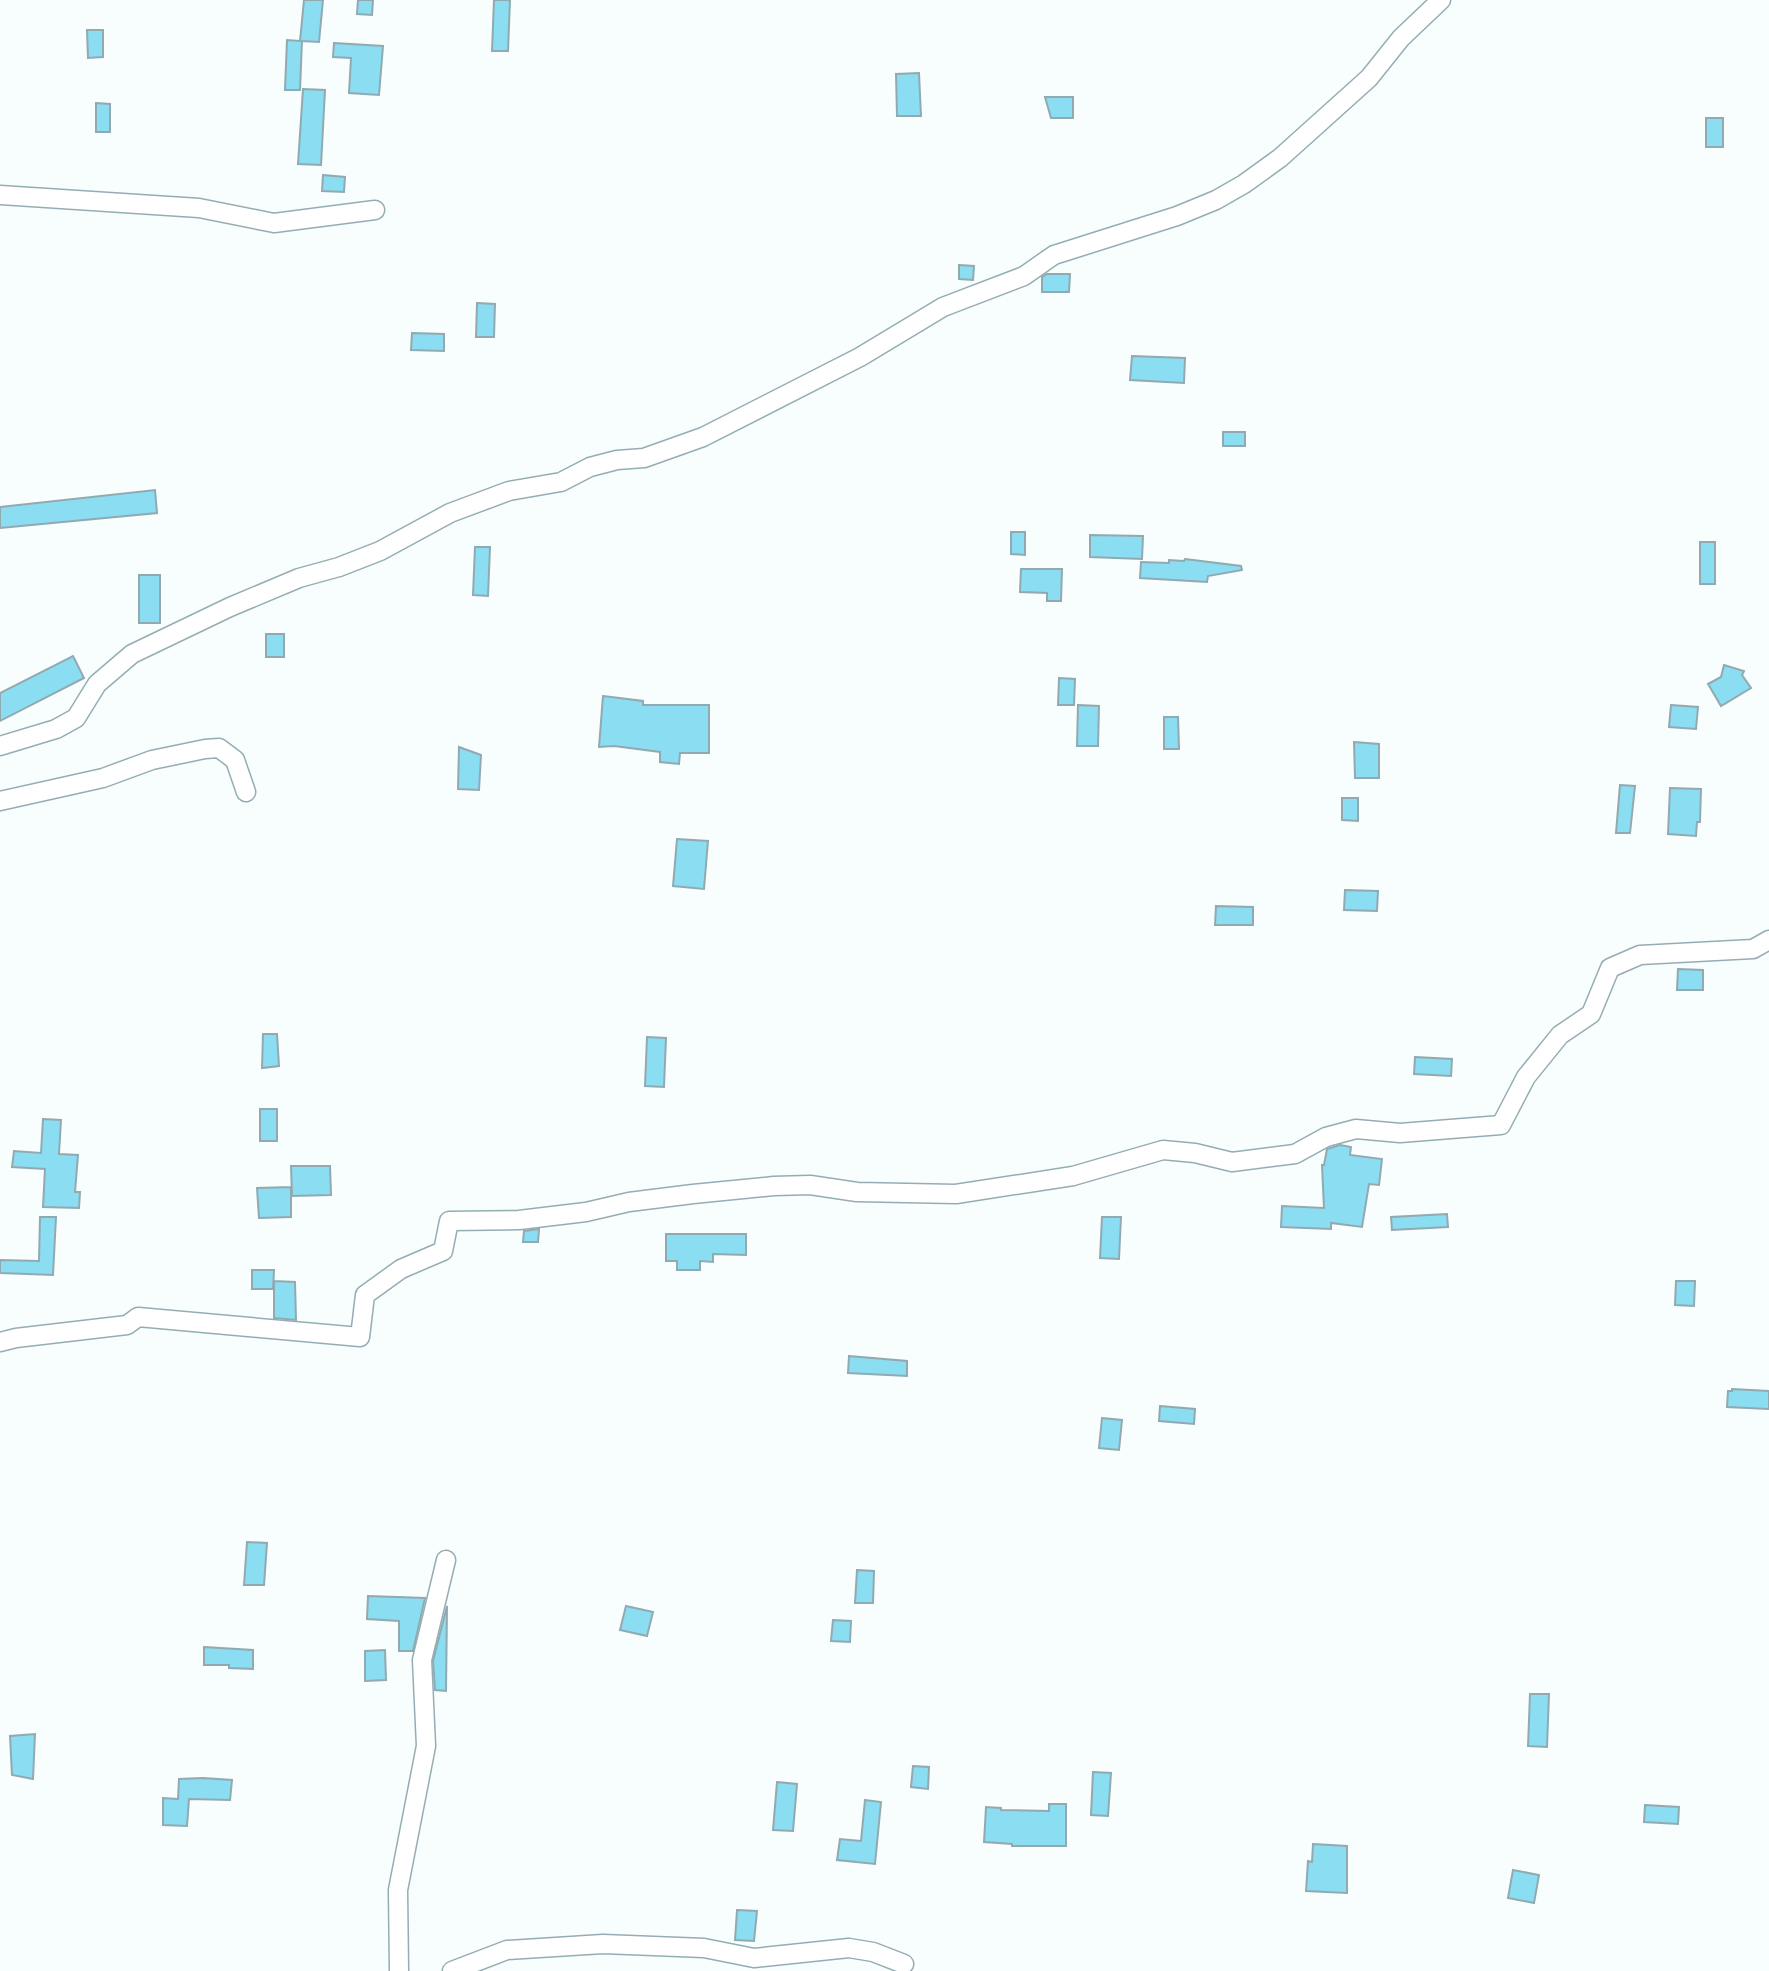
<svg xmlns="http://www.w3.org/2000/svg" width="1769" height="1971" font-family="'Golos Text',sans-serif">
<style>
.building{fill:#8bddf1;stroke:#91aab1;stroke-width:2}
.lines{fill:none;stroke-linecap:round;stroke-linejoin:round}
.street-casing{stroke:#94adb4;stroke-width:21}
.street{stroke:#fff;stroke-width:18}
</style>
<rect width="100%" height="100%" fill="#f8fdfe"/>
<path class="building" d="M304 0H323L319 42 302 41 300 90H285L287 40 300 41Z
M358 0H373L372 15 357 14Z
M494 0H510L508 51H492Z
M87 30H103V57L88 58Z
M334 43 383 46 379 95 349 93 351 58 333 57Z
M919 73 921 116H897L896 74Z
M303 89 325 90 321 165 298 164Z
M1045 97H1073V118H1051Z
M96 103 110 104V132H96Z
M1706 118H1723V147H1706Z
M323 175 345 177 344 192 322 191Z
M959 265 974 266 973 280 959 279Z
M1047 274H1070L1069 292H1042V277Z
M477 303 495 304 494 337H476Z
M412 333 444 334V351L411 350Z
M1132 356 1185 358 1184 383 1130 380Z
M1223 432H1245V446H1223Z
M155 490 157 513 0 528V507Z
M1011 532H1025V555L1011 554Z
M1090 535 1143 536 1142 559 1090 557Z
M1700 542H1715V584H1700Z
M475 547H490L488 596 473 595Z
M1185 559 1241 566 1242 570 1208 576 1207 582 1140 578 1141 562 1169 563V560L1184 561Z
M1021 569H1062L1061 601H1047V593L1020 592Z
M139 575H160V623H139Z
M266 634H284V657H266Z
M73 656 84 678 0 721V693Z
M1724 665 1744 671 1742 675 1751 688 1721 706 1708 684 1721 677Z
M1059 678 1075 679 1074 705H1058Z
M603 696 643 701V705H709V753H680L679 764 660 762V752L614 746 599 747Z
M1078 705 1099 706 1098 746H1077Z
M1671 705 1698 707 1696 729 1669 727Z
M1164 717H1178L1179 749H1164Z
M1354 742 1379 744V778H1355Z
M459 747 481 755 479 790 458 789Z
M1620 785 1635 786 1630 833H1616Z
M1670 788 1701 789 1700 822H1697L1696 836 1668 834Z
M1342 798H1358V821L1342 820Z
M677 839 708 841 704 889 673 886Z
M1345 890 1378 891 1377 911 1344 910Z
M1216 906 1253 907V925H1215Z
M1678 969 1703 970V990H1677Z
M263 1034H277L279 1066 262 1068Z
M647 1037 666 1038 664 1087 645 1086Z
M1415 1057 1452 1059 1451 1076 1414 1074Z
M260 1109H277V1141H260Z
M43 1119 61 1120 59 1154 78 1155 75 1192H80L79 1208 43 1207 45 1169 12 1167 14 1151 41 1153Z
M1340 1145 1351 1147 1350 1155 1382 1159 1379 1185 1369 1184 1362 1227 1331 1223V1229L1281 1227 1282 1206 1324 1208 1322 1165H1324L1327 1149Z
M291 1166H330L331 1195 292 1196Z
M291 1187V1217L259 1218 257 1188Z
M1447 1214 1448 1227 1392 1230 1391 1217Z
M40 1217H56L53 1275 0 1273V1260L39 1261Z
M1102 1217H1121L1119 1259 1100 1258Z
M539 1229 538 1242H523L524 1231Z
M666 1234H746V1255L713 1254V1262L700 1261V1270H677V1261H666Z
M252 1270H274L273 1289H252Z
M274 1281 295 1282 296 1320 274 1318Z
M1676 1281H1695L1694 1306 1675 1305Z
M849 1356 907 1361V1376L848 1373Z
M1732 1389 1769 1391V1409L1727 1407 1728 1391H1732Z
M1160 1406 1195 1409 1194 1424 1159 1421Z
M1102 1418 1122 1420 1119 1450 1099 1448Z
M247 1542 267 1543 264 1585H244Z
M857 1570 874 1571 873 1603H855Z
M368 1596 425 1598 413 1651H399V1621L367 1619Z
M447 1606 446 1691 435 1690 433 1661Z
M626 1606 653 1612 647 1636 620 1630Z
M833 1620 851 1621 850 1642 831 1641Z
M204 1647 253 1650V1669L229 1668V1665H204Z
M385 1650 386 1680 365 1681V1651Z
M1530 1694H1549L1547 1747 1528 1746Z
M35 1734 33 1779 12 1775 10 1736Z
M913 1766 929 1767 928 1789 911 1787Z
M1093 1772 1111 1773 1108 1816 1091 1815Z
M203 1778 232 1780 230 1800 189 1799 187 1826 163 1825V1798L178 1799 179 1779Z
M777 1782 797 1784 793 1831 773 1830Z
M865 1800 881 1802 875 1864 837 1860 840 1839 861 1841Z
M1049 1804H1066V1846H1012V1844L984 1842 986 1807 1001 1808V1810L1049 1811Z
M1645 1805 1679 1807 1678 1824 1644 1822Z
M1313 1844 1347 1846V1893L1306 1891 1308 1861 1312 1862Z
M1513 1870 1539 1875 1534 1903 1508 1898Z
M737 1910 757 1911 754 1941 735 1940Z"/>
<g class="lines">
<g class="street-casing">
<path id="street" d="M0 195 199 208 274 223 375 210
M0 746 56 729 76 718 97 684 132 654 230 607 299 578 339 567 380 551 450 513 509 491 561 482 590 467 617 460 644 458 703 437 860 357 943 307 1024 276 1054 255 1177 216 1216 200 1244 184 1280 158 1369 78 1401 38 1441 0
M0 801 103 778 152 760 205 749 219 748 235 760 246 792
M0 1342 16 1338 127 1325 138 1317 360 1337 365 1295 401 1269 443 1251 449 1221 519 1220 586 1212 629 1202 693 1194 774 1186 810 1185 857 1192 956 1194 1073 1176 1163 1150 1195 1153 1232 1162 1295 1154 1326 1137 1356 1129 1400 1133 1501 1125 1526 1077 1560 1035 1591 1014 1610 968 1640 955 1753 949 1769 940
M399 1971 398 1890 426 1746 422 1660 446 1560
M452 1971 507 1950 603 1944 704 1948 754 1958 849 1948 873 1952 904 1964"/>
</g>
<use href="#street" class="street"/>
</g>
</svg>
